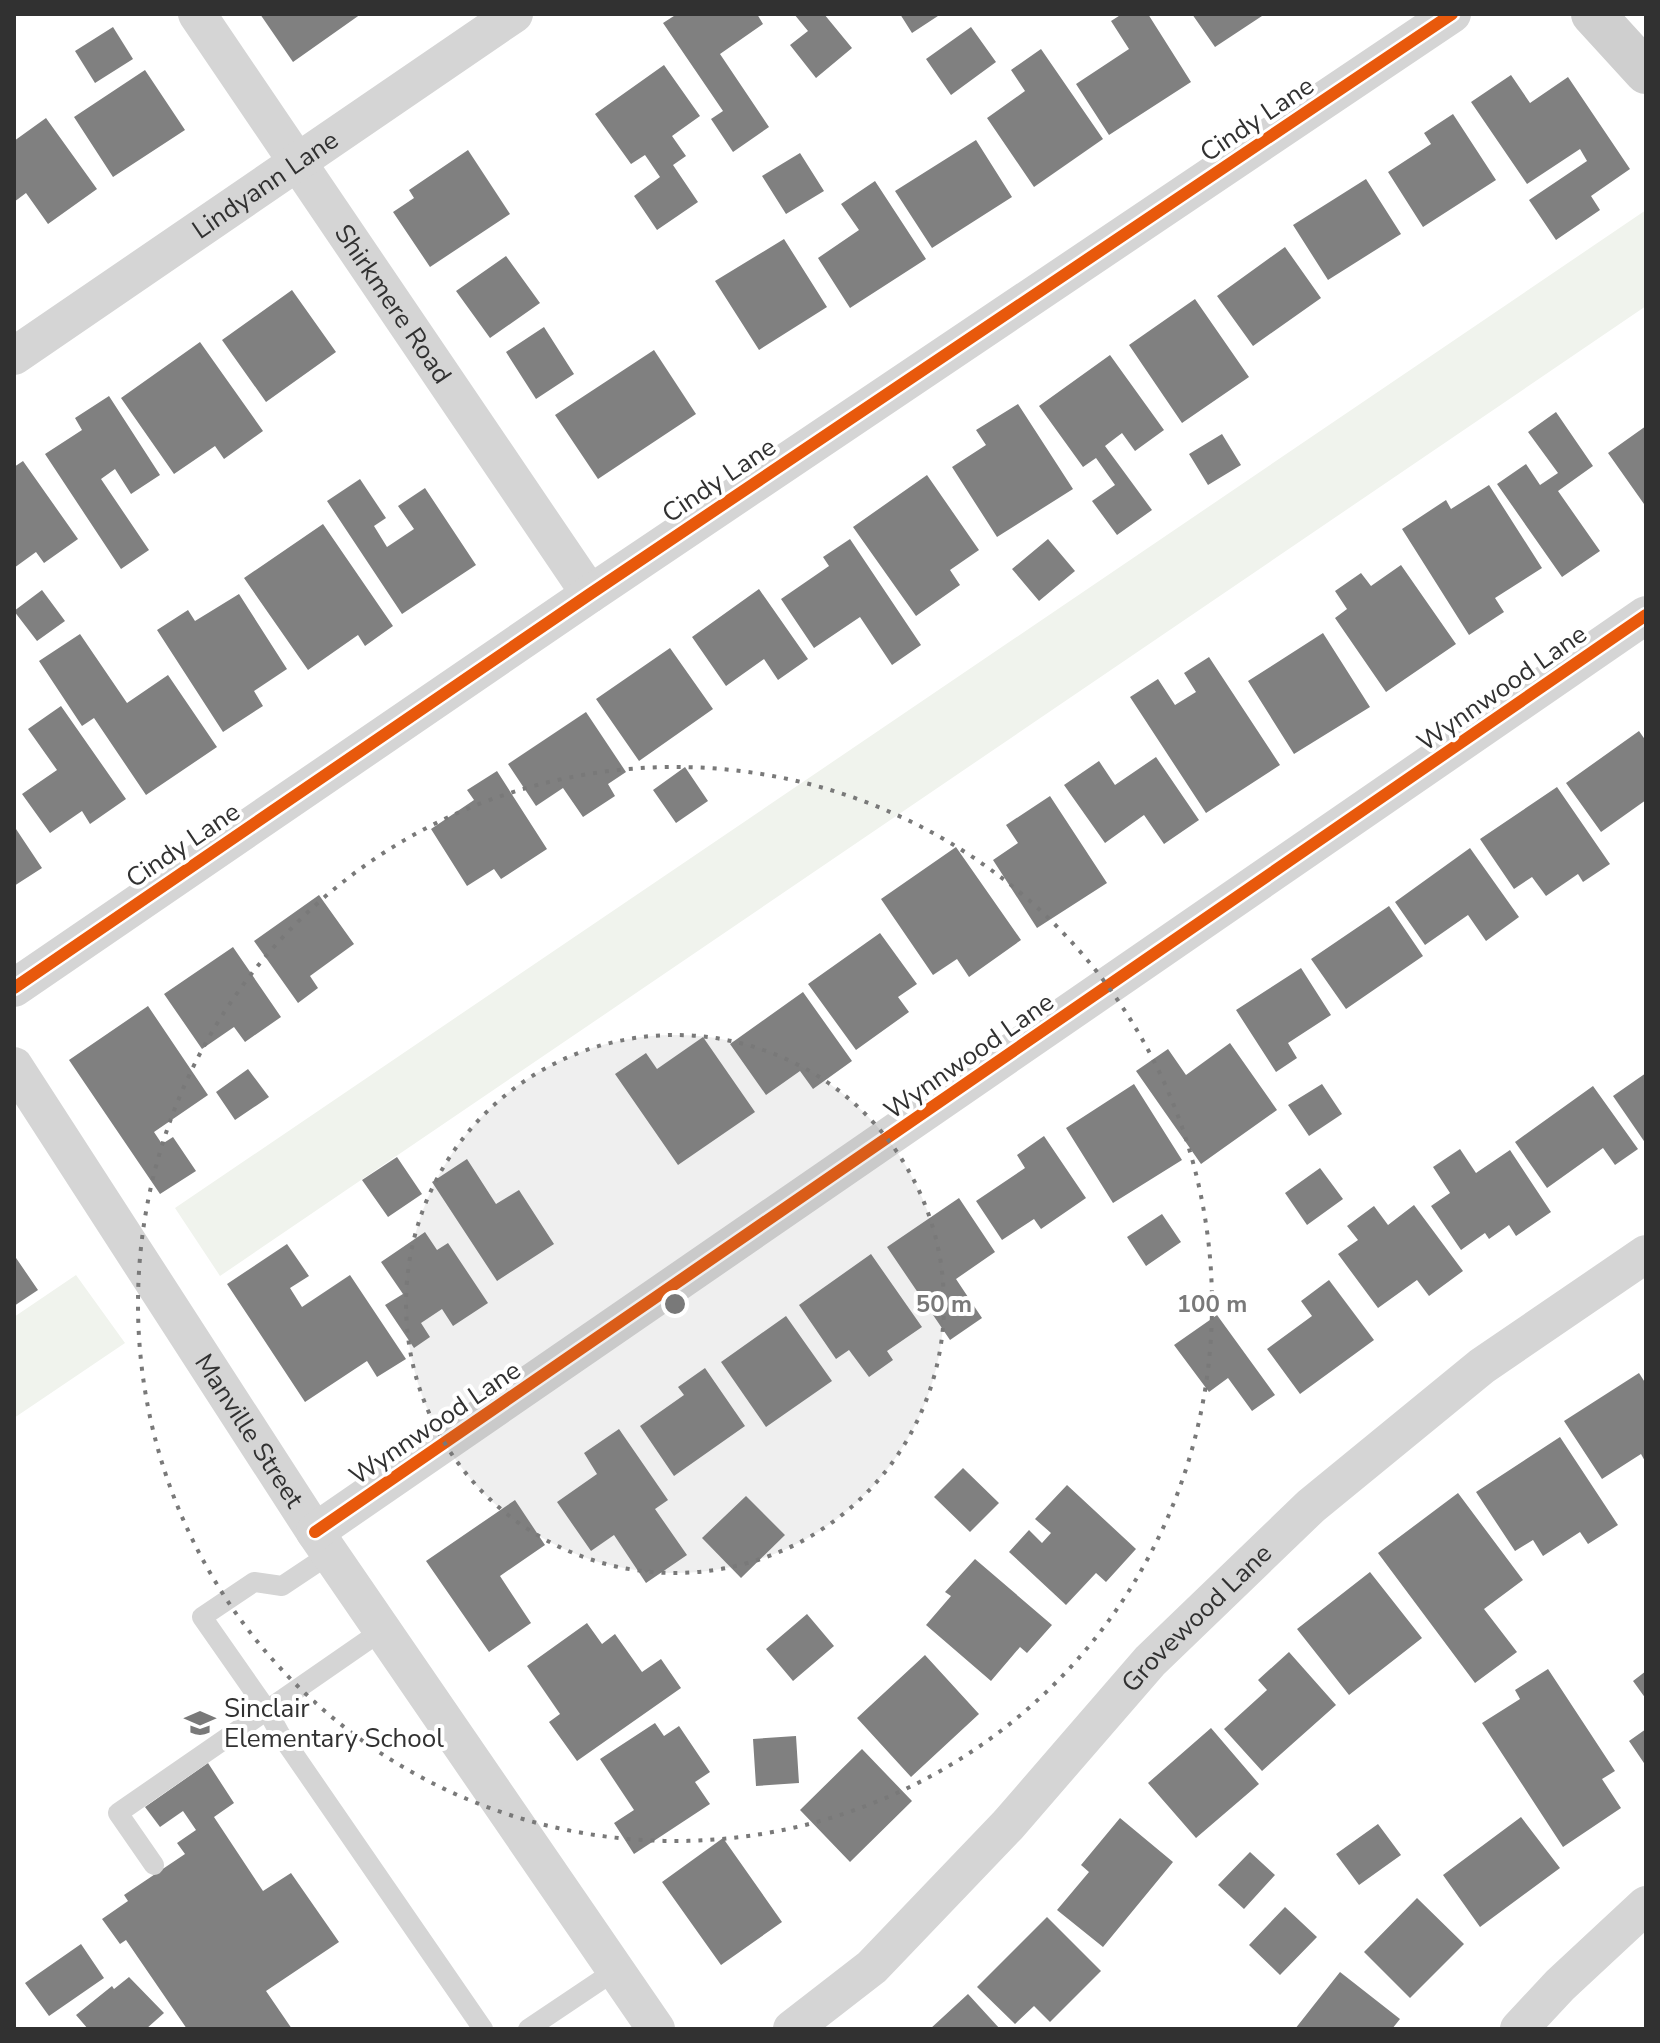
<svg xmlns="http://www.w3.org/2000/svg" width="1660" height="2043" font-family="'Nunito Sans',sans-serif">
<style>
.green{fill:#f0f3ed}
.building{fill:#808080}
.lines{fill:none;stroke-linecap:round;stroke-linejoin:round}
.service{stroke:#d5d5d5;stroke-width:20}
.minor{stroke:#d5d5d5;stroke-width:38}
.secondary{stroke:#cfcfcf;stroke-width:44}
.cycleway-casing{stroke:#fff;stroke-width:17}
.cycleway{stroke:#e8590c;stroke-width:12}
.ring{fill:none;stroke:#797979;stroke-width:4;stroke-dasharray:4 8}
.labels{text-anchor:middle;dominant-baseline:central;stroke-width:8;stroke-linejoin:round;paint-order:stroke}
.street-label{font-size:26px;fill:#313131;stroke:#fff}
.poi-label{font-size:26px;fill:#313131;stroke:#fff;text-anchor:start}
.centre{fill:#797979;stroke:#fff;stroke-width:4}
.ring-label{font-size:24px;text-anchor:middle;font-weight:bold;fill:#797979;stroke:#fff;stroke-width:8;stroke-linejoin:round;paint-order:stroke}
</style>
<rect width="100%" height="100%" fill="#fff"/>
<path class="green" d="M1646 210V306L220 1276 175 1208Z
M76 1275 125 1343 14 1418V1317Z"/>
<path class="building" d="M260 14H361L293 62Z
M677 14H757L763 24 720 54 769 127 733 152 711 119 723 111 663 23Z
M794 14H824L852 48 816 78 790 45 808 31Z
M900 14H941L912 33Z
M1122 14H1148L1191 82 1109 135 1076 84 1129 49 1111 21Z
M1192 14H1265L1215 47Z
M113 27 133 59 95 83 75 51Z
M971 27 996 62 951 95 926 59Z
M1041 49 1103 139 1034 187 987 118 1025 91 1011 70Z
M664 65 700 116 672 136 686 156 673 165 698 202 657 230 634 196 660 177 645 155 631 164 595 114Z
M145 70 185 130 113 177 74 117Z
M1511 75 1530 103 1568 77 1630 169 1591 196 1600 210 1556 240 1529 200 1587 161 1580 149 1527 184 1471 102Z
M1453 114 1496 180 1423 227 1388 172 1431 144 1424 133Z
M46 118 97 189 48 224 26 193 14 202V141Z
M976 140 1012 197 932 248 895 191Z
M468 150 510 214 430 267 393 212 414 198 409 190Z
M800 153 824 191 786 214 762 176Z
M1366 179 1401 234 1328 280 1293 225Z
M875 181 926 259 850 308 818 258 859 230 841 204Z
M784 239 827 307 759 350 715 281Z
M1285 247 1321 298 1253 346 1217 296Z
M506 256 540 303 490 338 456 291Z
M292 290 336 352 266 402 222 340Z
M1195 299 1249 377 1182 423 1129 345Z
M544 327 574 374 536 399 506 352Z
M200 342 263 431 224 459 215 446 174 474 121 398Z
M654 350 696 414 598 479 555 415Z
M1110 355 1164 430 1135 451 1122 433 1105 446 1152 510 1117 535 1092 501 1115 485 1096 458 1083 467 1039 406Z
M109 396 160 475 131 494 115 469 101 479 149 550 121 569 45 454 82 430 75 418Z
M1018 404 1073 489 997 537 952 467 986 445 976 430Z
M1556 412 1593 466 1558 491 1600 551 1562 577 1497 484 1526 464 1540 485 1558 473 1528 432Z
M1646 426V503L1644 504 1608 453Z
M1222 434 1241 465 1208 485 1189 454Z
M23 461 78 539 44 563 36 552 14 568V467Z
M927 475 979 550 950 570 960 585 916 616 853 527Z
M360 479 386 518 374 526 387 547 414 529 398 506 425 488 476 565 402 614 327 501Z
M1489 485 1542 568 1495 598 1504 612 1469 635 1402 529 1446 500 1451 509Z
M323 524 393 626 365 646 358 635 308 670 244 578Z
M850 539 921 645 892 665 860 617 814 648 781 599 829 566 823 557Z
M1048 539 1075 571 1039 601 1012 569Z
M1401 565 1456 644 1386 692 1335 618 1347 609 1335 591 1361 573 1371 586Z
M759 589 808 659 778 680 764 659 726 686 692 637Z
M42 590 65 621 37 641 14 611Z
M239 594 287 669 254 691 263 706 223 732 157 630 188 610 195 621Z
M1323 633 1370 707 1294 754 1248 681Z
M80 634 127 703 168 675 217 747 146 795 94 718 82 726 39 661Z
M670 648 713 709 639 761 596 699Z
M1209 657 1280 765 1206 813 1130 697 1158 679 1175 705 1196 692 1184 673Z
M61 706 126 799 90 824 82 811 50 833 22 794 57 770 28 729Z
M586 712 626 772 608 784 615 796 583 817 563 788 536 806 508 764Z
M1639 731 1646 741V800L1601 832 1566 783Z
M1156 757 1199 820 1164 844 1144 815 1105 843 1064 785 1099 761 1115 785Z
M685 767 708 801 676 823 653 790Z
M497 771 547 849 501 879 494 869 467 886 431 829 474 800 467 790Z
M1557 787 1610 864 1583 882 1578 874 1546 896 1532 877 1514 889 1480 839Z
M1050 796 1107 883 1037 928 993 860 1018 843 1006 825Z
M14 826 42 868 14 886Z
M956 847 1021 940 969 977 957 959 933 975 881 899Z
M1470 848 1519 917 1486 941 1468 915 1425 945 1395 902Z
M319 895 354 944 310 976 318 988 298 1003 254 941Z
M1389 906 1423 956 1346 1009 1311 959Z
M880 933 917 984 898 997 909 1012 856 1050 808 984Z
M233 947 281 1017 245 1042 234 1027 202 1049 164 994Z
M1301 968 1331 1015 1288 1043 1297 1058 1276 1072 1236 1010Z
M803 992 852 1061 813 1089 800 1071 766 1095 730 1044Z
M148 1006 208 1095 154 1132 162 1144 173 1137 196 1171 160 1194 69 1060Z
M703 1037 755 1112 678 1165 615 1074 646 1053 657 1069Z
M1230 1043 1277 1110 1201 1164 1136 1071 1168 1049 1186 1075Z
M248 1069 269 1097 235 1120 216 1092Z
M1646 1073V1144L1613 1096Z
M1134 1084 1182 1160 1113 1203 1066 1128Z
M1322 1084 1342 1114 1309 1136 1288 1105Z
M1593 1086 1638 1149 1615 1165 1603 1148 1547 1188 1515 1142Z
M1044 1136 1086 1198 1041 1229 1034 1219 1002 1240 976 1201 1025 1168 1017 1155Z
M1460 1149 1476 1173 1510 1150 1551 1212 1516 1236 1509 1225 1489 1239 1485 1233 1461 1250 1431 1206 1450 1193 1433 1167Z
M397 1157 422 1194 388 1217 362 1180Z
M467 1159 496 1204 519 1190 554 1244 497 1281 432 1182Z
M1320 1168 1343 1199 1307 1225 1285 1193Z
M959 1198 995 1252 956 1279 982 1318 950 1340 887 1247Z
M1414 1205 1463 1271 1429 1296 1417 1280 1378 1308 1338 1254 1358 1240 1347 1226 1374 1206 1388 1225Z
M1162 1214 1181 1242 1146 1266 1127 1237Z
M425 1232 437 1250 448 1243 488 1303 453 1326 442 1309 421 1323 430 1337 414 1348 385 1305 403 1294 381 1262Z
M287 1244 309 1276 290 1288 302 1307 350 1275 406 1359 377 1377 367 1361 305 1402 227 1284Z
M871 1254 922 1327 887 1351 893 1360 869 1377 849 1350 836 1359 799 1305Z
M14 1255 38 1290 14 1306Z
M1329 1280 1374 1340 1300 1394 1267 1349 1312 1316 1301 1301Z
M1217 1315 1275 1395 1252 1411 1228 1378 1209 1392 1174 1345Z
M786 1316 832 1381 766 1427 721 1362Z
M705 1368 745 1426 674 1476 640 1426 684 1395 678 1387Z
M1639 1373 1646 1384V1463L1641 1454 1602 1479 1564 1421Z
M619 1429 668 1500 655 1509 687 1555 646 1583 614 1535 591 1551 557 1502 597 1474 584 1453Z
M1560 1437 1618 1525 1588 1544 1580 1532 1543 1556 1533 1540 1515 1551 1476 1492Z
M963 1468 999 1503 970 1532 934 1497Z
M1067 1485 1136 1549 1106 1582 1096 1573 1066 1605 1009 1552 1029 1530 1042 1543 1051 1533 1035 1519Z
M1458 1493 1523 1580 1484 1609 1517 1652 1475 1683 1378 1553Z
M746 1496 785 1535 741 1578 702 1538Z
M515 1500 545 1545 500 1576 531 1623 489 1652 426 1561Z
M975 1559 1052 1625 1027 1653 1020 1647 991 1681 926 1625 951 1596 945 1592Z
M1370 1572 1422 1638 1349 1695 1297 1629Z
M807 1614 834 1646 793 1681 766 1649Z
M587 1623 602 1644 615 1634 642 1672 661 1659 681 1688 577 1761 549 1722 560 1714 527 1666Z
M1289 1652 1336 1705 1262 1771 1224 1729 1267 1690 1258 1680Z
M925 1655 979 1714 911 1777 857 1718Z
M1548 1669 1615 1771 1602 1779 1621 1808 1563 1847 1482 1723 1520 1699 1515 1690Z
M1646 1671V1699L1633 1681Z
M655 1723 664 1736 679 1726 710 1772 695 1782 710 1804 634 1854 614 1823 634 1810 600 1759Z
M1211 1728 1259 1784 1196 1838 1148 1783Z
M1646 1729V1766L1629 1741Z
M796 1736 799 1783 756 1786 753 1739Z
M862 1749 912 1801 850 1862 800 1810Z
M208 1763 234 1803 214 1817 263 1891 291 1873 339 1942 266 1991 292 2029H187L126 1940 120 1944 102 1919 128 1901 124 1895 185 1854 177 1843 196 1830 183 1811 160 1827 145 1807Z
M1521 1817 1560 1868 1480 1927 1443 1875Z
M1120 1818 1173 1862 1103 1947 1057 1910 1089 1872 1081 1865Z
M1378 1824 1401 1855 1359 1885 1336 1854Z
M723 1838 782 1922 721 1965 662 1882Z
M1250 1852 1275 1875 1244 1909 1218 1885Z
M1417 1898 1464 1944 1410 1998 1364 1952Z
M1285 1907 1317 1937 1280 1975 1249 1945Z
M1047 1917 1101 1971 1050 2022 1034 2006 1015 2024 977 1987Z
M81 1944 104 1978 49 2016 25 1983Z
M1340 1972 1400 2019 1392 2029H1295Z
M129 1977 164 2013 146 2029H88L76 2015 112 1986 114 1989Z
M968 1994 1000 2029H930Z"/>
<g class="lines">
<path class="service" d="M384 1629 267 1710 280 1734 483 2029
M154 1865 118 1813 267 1710 202 1617 254 1582 282 1586 330 1554
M528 2029 616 1970"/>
<g class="minor">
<path id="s1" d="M197 14 590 594"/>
<path id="s2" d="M14 356 514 14"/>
<path d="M14 988 590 594 1452 14"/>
<path id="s3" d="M14 1066 315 1532 656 2029"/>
<path d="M315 1532 1646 615"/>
<path id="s4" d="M792 2029 872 1967 1008 1825 1150 1661 1311 1506 1482 1366 1646 1254"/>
<path d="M1519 2029 1560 1985 1646 1905"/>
</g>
<path class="secondary" d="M1593 14 1646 72"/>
<g class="cycleway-casing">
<path id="cycleway" d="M14 988 590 594 1452 14
M315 1532 1646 615"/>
</g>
<use href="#cycleway" class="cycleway"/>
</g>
<circle cx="675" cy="1304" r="269" fill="#797979" fill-opacity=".12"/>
<g class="ring">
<circle cx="675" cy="1304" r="269"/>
<circle cx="675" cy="1304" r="537"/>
</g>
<defs>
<g id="school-bare" transform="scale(2.4)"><path d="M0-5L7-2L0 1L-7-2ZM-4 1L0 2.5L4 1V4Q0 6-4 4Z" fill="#797979" stroke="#fff" stroke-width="2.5" paint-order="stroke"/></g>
</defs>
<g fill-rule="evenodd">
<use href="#school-bare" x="200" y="1723"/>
</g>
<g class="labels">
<g class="street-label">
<text transform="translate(1257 119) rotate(-34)">Cindy Lane</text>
<text stroke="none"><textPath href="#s2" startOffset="304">Lindyann Lane</textPath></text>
<text stroke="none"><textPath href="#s1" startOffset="350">Shirkmere Road</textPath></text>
<text transform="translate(719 480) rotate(-34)">Cindy Lane</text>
<text transform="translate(1502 688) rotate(-35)">Wynnwood Lane</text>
<text transform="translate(183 845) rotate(-34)">Cindy Lane</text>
<text transform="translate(969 1056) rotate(-35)">Wynnwood Lane</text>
<text transform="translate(435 1423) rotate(-34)">Wynnwood Lane</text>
<text stroke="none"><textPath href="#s3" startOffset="434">Manville Street</textPath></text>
<text stroke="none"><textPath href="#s4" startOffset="578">Grovewood Lane</textPath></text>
</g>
<g class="poi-label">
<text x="224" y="1708">Sinclair<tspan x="224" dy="30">Elementary School</tspan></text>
</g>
</g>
<circle cx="675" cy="1304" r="12" class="centre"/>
<g class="ring-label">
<text x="944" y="1312">50 m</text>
<text x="1212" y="1312">100 m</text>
</g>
<rect width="1660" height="2043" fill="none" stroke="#313131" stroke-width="32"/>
</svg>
